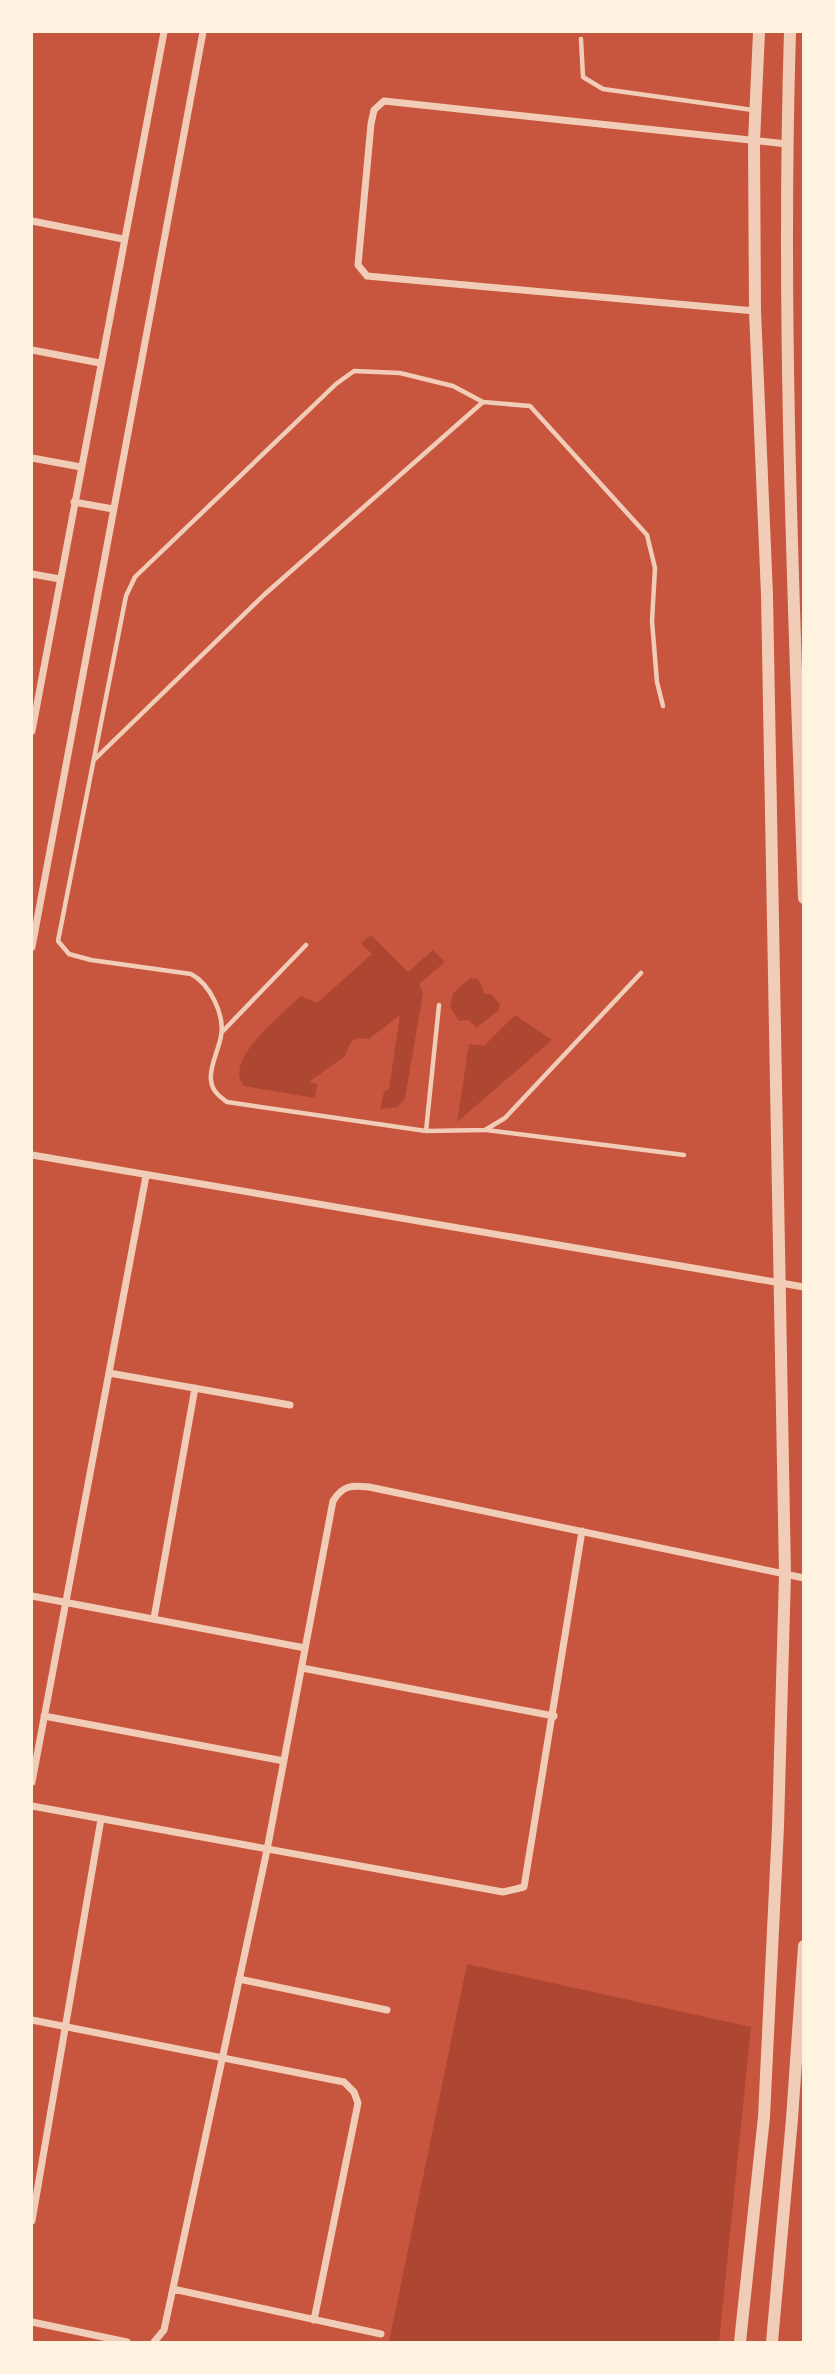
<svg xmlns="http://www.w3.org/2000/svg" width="835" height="2374" font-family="Signika,sans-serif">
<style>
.green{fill:#ae4732}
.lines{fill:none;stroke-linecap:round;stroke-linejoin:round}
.service{stroke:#f1ccb7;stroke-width:4.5}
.minor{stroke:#f1ccb7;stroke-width:7}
.tertiary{stroke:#f1ccb7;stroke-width:12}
</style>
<rect width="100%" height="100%" fill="#c8553d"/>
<path class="green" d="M371 935 408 972 433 950 445 962 419 984 423 993 405 1098 398 1107 380 1109 384 1092 389 1089 400 1015 369 1039 357 1038 351 1042 345 1056 309 1082 317 1084 315 1098 244 1086C222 1060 283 1014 301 996L317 1003 372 954 361 943Z
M470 978 478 979 485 994H491L500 1004 499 1010 476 1028 469 1020 459 1021 450 1007 453 993Z
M515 1015 552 1040 457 1122 469 1044 484 1046Z
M467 1964 751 2027 719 2342H389Z"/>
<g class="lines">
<path class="service" d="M581 39 583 77 603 89 753 110
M483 402 453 386 400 373 354 371 336 384 135 577 126 596 58 941 69 954 91 960 191 974C210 984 225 1015 221 1036 219 1049 209 1067 211 1080 212 1091 219 1096 227 1102L426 1131 485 1130 505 1118 641 973
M95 759 265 594 483 402 530 406 647 535 655 568 652 621 657 682 663 706
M223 1031 306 945
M486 1130 684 1155
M426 1131 439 1005"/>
<path class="minor" d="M32 221 123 239
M755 311 367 276 358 265 371 124 374 110 384 101 787 144
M32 350 100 363
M32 458 81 467
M74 502 113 509
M32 574 60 579
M32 731 164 32
M32 947 203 32
M32 1155 804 1287
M109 1373 290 1405
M32 1596 305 1648
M154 1618 195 1388
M302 1668 554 1716
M44 1716 284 1761
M32 1782 146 1176
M32 1806 503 1892 524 1887 582 1531
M239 1979 387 2010
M32 2020 344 2082 354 2092 358 2103 314 2320
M32 2221 101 1819
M173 2289 381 2334
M32 2322 127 2342
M154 2342 164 2330 267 1850 333 1501C343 1485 352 1485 369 1487L804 1578"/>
<path class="tertiary" d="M790 32C781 320 794 610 804 898
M740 2342 764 2117 778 1827 785 1574 767 595 755 311 754 141 759 32
M772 2342 792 2119 804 1946"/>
</g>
<rect width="835" height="2374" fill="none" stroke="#fff3e0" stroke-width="66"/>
</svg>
